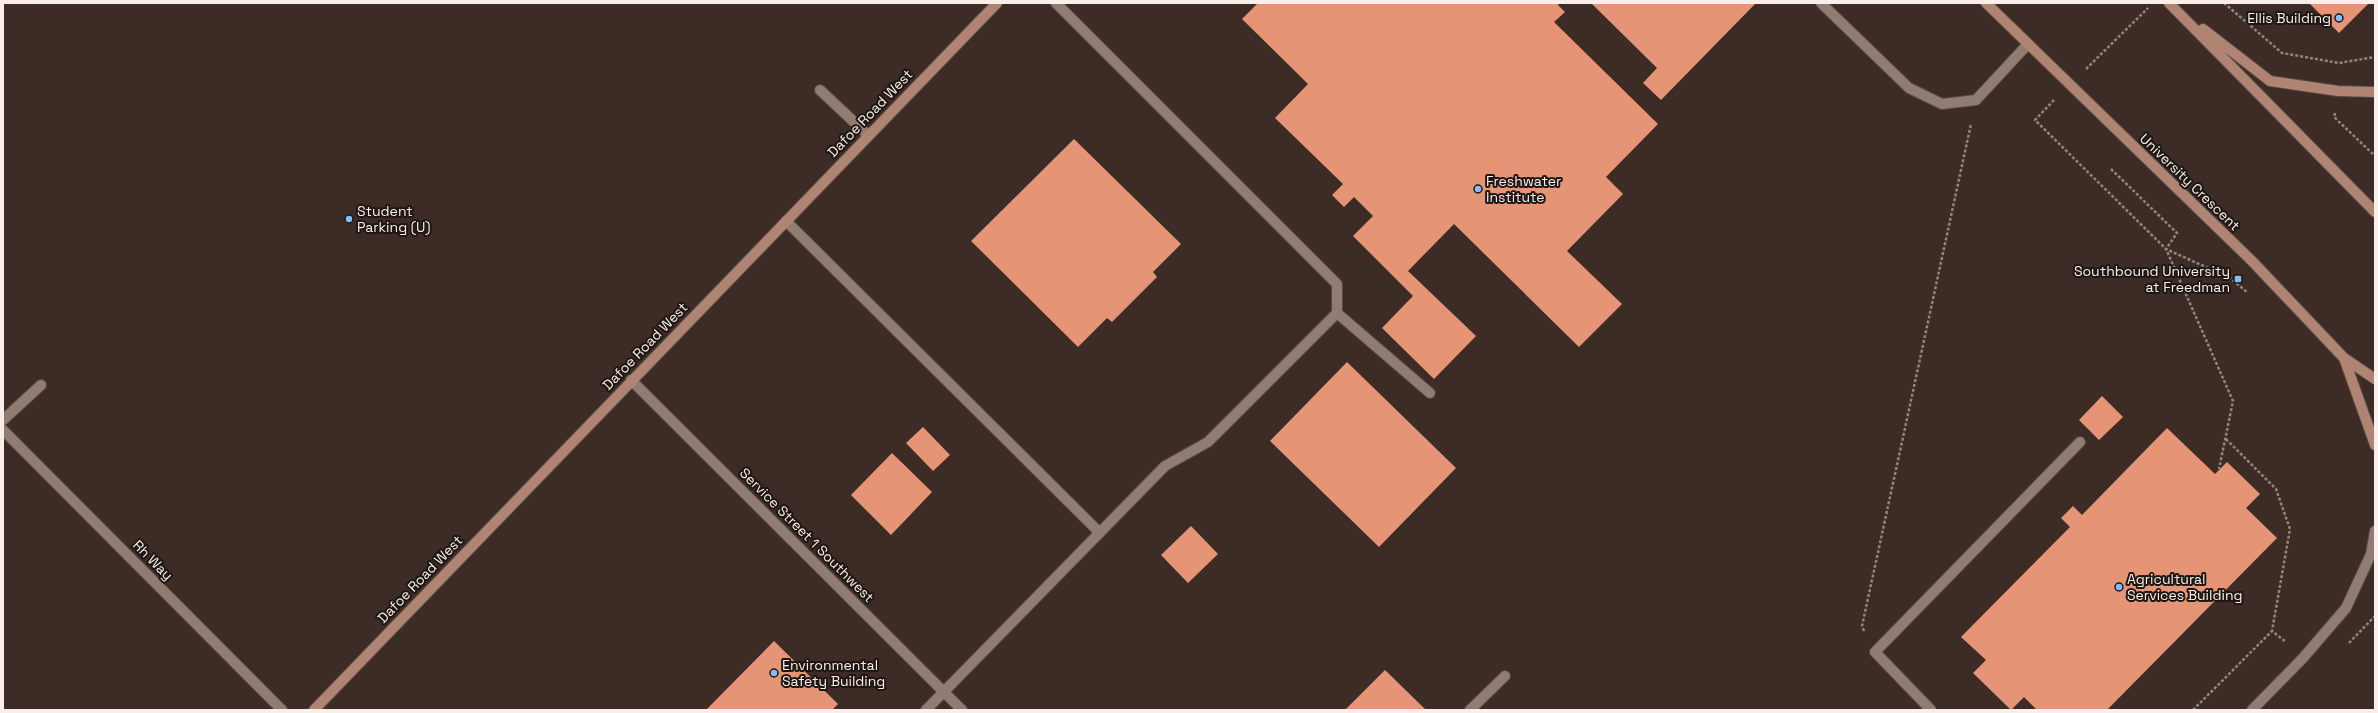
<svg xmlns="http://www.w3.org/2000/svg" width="2378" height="713" font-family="'Space Grotesk',sans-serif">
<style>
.building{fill:#e59575}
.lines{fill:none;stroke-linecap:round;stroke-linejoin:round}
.lane-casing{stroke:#574843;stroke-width:12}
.street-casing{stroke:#574843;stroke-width:12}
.secondary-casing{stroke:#574843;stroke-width:12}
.path{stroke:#93847f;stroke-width:2.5;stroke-dasharray:3 2;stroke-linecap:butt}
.lane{stroke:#917c74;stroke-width:10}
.street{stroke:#917c74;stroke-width:10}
.secondary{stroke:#b08472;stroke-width:10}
.poi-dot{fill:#84bcfb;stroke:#1e1613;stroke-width:1.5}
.labels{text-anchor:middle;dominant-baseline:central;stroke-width:4;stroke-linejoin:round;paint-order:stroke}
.poi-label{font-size:14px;fill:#faeeea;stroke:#1e1613;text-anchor:start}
.street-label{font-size:14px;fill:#faeeea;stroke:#1e1613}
</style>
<rect width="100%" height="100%" fill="#3d2c25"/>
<path class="building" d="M1258 3H1560L1558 5 1565 12 1554 22 1658 124 1606 177 1623 194 1567 251 1622 304 1579 347 1454 224 1408 271 1476 336 1434 379 1382 328 1413 296 1353 236 1373 216 1354 197 1344 207 1332 195 1343 184 1275 118 1308 84 1242 19Z
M1591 3H1756L1661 100 1643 83 1657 68Z
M2309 3H2369L2339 33Z
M1074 139 1181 244 1153 272 1157 277 1112 322 1107 318 1078 347 971 241Z
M1347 362 1456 468 1379 547 1270 441Z
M2102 396 2123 417 2099 440 2079 420Z
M923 427 950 455 933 471 906 443Z
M2167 428 2215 474 2227 462 2260 494 2246 508 2277 538 2107 710H2037L2024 697 2011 710 1973 673 1986 660 1961 637 2070 527 2061 518 2073 506 2082 515Z
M892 453 932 492 891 535 851 495Z
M1191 526 1218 554 1188 583 1161 555Z
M774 641 838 704 832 710H706Z
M1385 670 1426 710H1345Z"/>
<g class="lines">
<g class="lane-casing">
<path id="lane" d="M1821 3 1909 88 1942 104 1976 100 2028 44
M820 90 868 135
M786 221 1100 533
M1337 313 1430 393
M631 380 962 710
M3 420 41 385
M926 710 1165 466 1208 442 1337 313V284L1056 3
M1470 710 1505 676
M1931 710 1875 652 2080 442
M2252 710 2303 658 2346 608 2371 554 2375 531"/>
</g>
<g class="street-casing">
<path id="street" d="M3 430 282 710"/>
</g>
<g class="secondary-casing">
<path id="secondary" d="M1986 3 2252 261 2344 358 2375 379
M2169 3 2375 212
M2203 29 2270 81 2338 91 2375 92
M2344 358 2375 445
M314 710 997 3"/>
</g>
<path class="path" d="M2224 3 2282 53 2339 63 2375 57
M2086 69 2148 8
M2054 100 2035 120 2166 249 2233 401 2219 469
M2335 113 2334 117 2375 156
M2111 169 2177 233 2166 249 2230 278 2247 292
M2226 439 2276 489 2290 529 2272 631 2286 642
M1864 631 1862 626 1971 124
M2349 643 2375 616
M2193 710 2272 631"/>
<use href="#lane" class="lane"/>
<use href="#street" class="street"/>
<use href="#secondary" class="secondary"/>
</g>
<g class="poi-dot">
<circle cx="2339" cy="18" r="4"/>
<circle cx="1478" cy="189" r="4"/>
<circle cx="349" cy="219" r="4"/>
<rect x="2234" y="275" width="8" height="8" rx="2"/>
<circle cx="2119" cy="587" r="4"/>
<circle cx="774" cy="673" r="4"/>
</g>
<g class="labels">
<g class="poi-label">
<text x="2331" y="18" text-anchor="end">Ellis Building</text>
<text x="1486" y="181">Freshwater<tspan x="1486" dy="16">Institute</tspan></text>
<text x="357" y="211">Student<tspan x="357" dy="16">Parking (U)</tspan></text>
<text x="2230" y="271" text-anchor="end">Southbound University<tspan x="2230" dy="16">at Freedman</tspan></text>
<text x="2127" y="579">Agricultural<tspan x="2127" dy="16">Services Building</tspan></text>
<text x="782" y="665">Environmental<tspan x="782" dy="16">Safety Building</tspan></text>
</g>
<g class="street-label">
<text transform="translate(870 113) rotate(-46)">Dafoe Road West</text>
<text transform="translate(2190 182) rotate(44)">University Crescent</text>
<text transform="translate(645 346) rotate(-46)">Dafoe Road West</text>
<text transform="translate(807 535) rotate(45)">Service Street 1 Southwest</text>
<text transform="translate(153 560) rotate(45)">Rh Way</text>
<text transform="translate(420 579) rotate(-46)">Dafoe Road West</text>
</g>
</g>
<rect width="2378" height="713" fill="none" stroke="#faeeea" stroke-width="8"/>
</svg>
